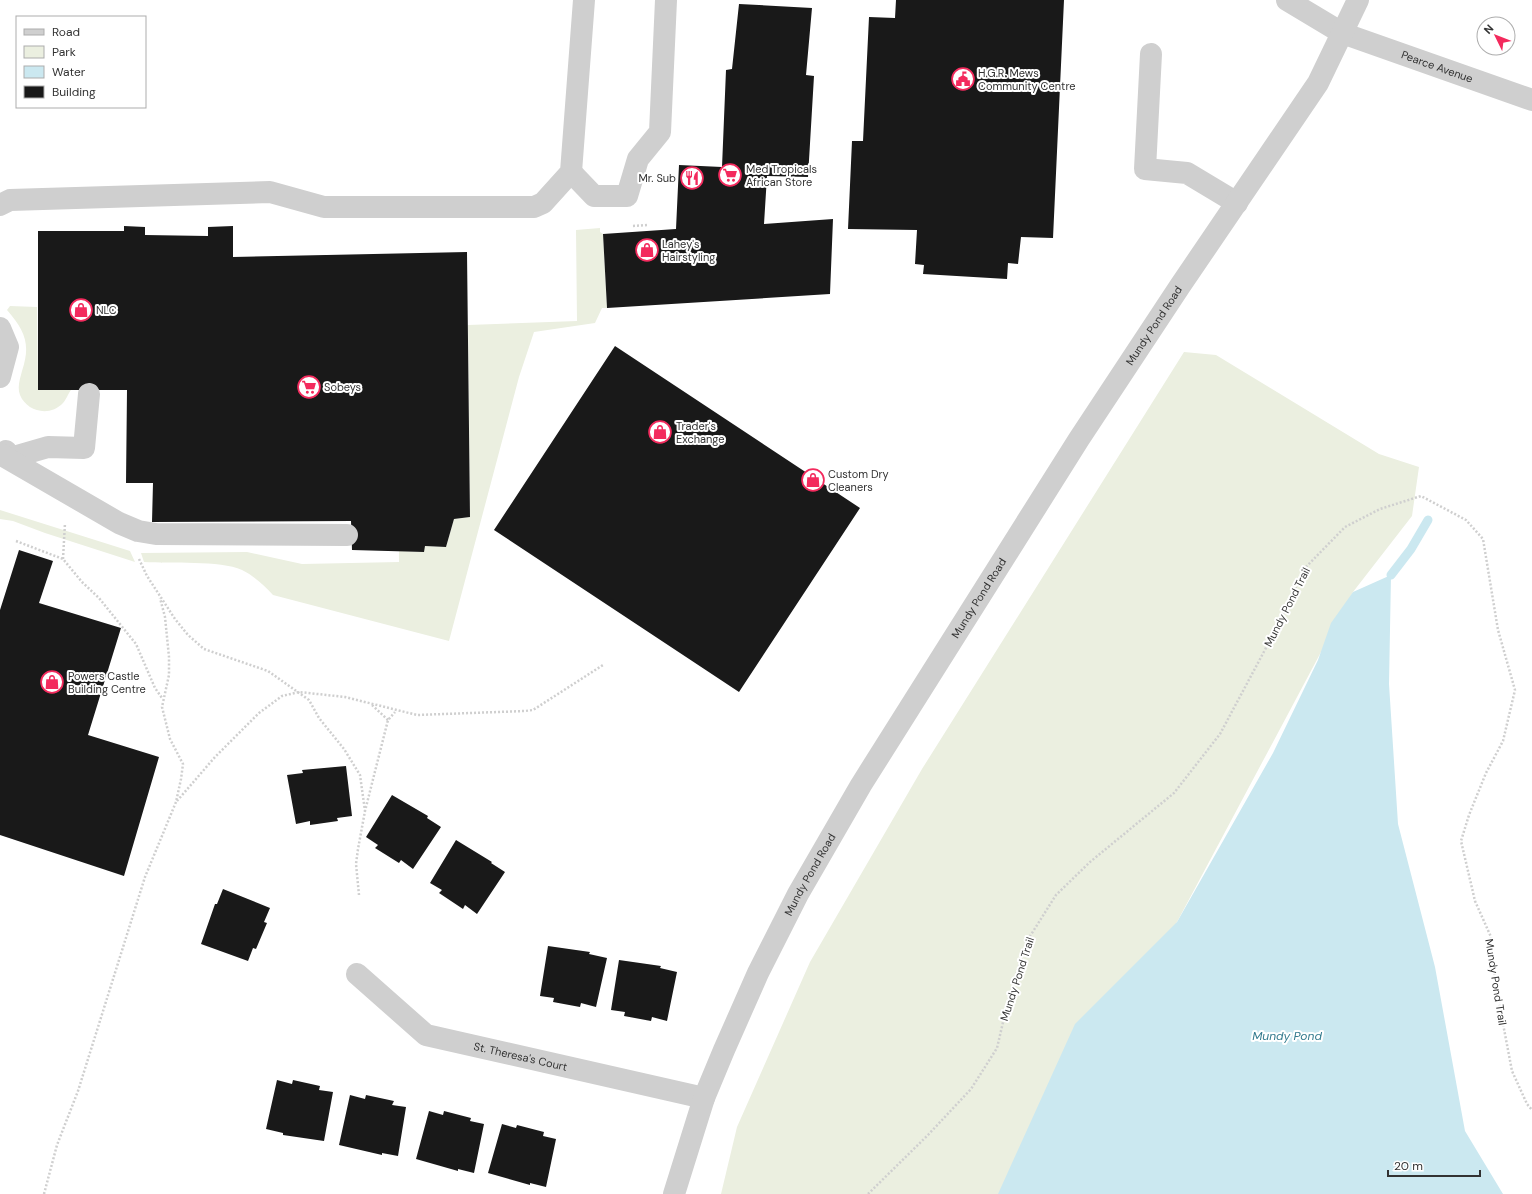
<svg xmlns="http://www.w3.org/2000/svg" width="1532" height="1194" font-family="'DM Sans',sans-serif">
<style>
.green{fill:#ebefe0}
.water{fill:#cbe8f0}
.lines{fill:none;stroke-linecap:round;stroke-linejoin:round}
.stream{stroke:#cbe8f0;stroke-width:9}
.building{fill:#191919}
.path{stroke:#cfcfcf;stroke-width:2.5;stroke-dasharray:2 2;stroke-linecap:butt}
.minor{stroke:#cfcfcf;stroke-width:22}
.labels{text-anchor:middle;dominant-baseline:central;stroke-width:4;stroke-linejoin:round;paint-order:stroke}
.street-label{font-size:11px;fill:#323232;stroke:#fff}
.poi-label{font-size:11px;fill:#323232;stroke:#fff;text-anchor:start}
.water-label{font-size:12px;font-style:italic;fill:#347b8e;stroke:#fff}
</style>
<rect width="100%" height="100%" fill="#fff"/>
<path class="green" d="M600 228V232L603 234 607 308H602L595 323 534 332 519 377 449 641 273 595C264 585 254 576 242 570 220 560 170 564 144 562L141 553 247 552 302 564 399 562V551L423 552 425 546 446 547 454 519 470 517 468 325 577 321 576 230Z
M10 306 37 307 38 390H71C68 394 66 400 63 403 50 417 27 412 20 395 17 387 20 379 22 371 31 344 25 331 7 310Z
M1184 352 1216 355 1379 454 1419 467 1412 516 1353 592 1177 922 1003 1194H721L737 1127 810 962 922 769Z
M0 510 130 551 135 562 45 533 13 521 0 519Z"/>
<path class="water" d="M1391 575 1389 684 1398 824 1435 967 1465 1131 1503 1194H998L1075 1024 1177 922 1273 753 1318 660 1331 623 1353 592Z"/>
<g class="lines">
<path class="stream" d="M1391 575 1411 549 1428 520"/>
</g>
<path class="building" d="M896 0H1064L1053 238 1021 237 1018 264 1008 263 1007 279 923 274 924 265 915 264 917 230 848 229 852 141H863L869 17 895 18Z
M739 4 812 8 806 75 814 76 808 177 767 176 764 224 833 219 830 294 607 308 603 234 676 229 679 165 722 167 726 70 732 69Z
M124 226 145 227V235L208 236V227L233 226V257L467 252 470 517 454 519 446 547 425 546 424 552 352 550 351 521 152 522 153 483H126L127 390H38V231H124Z
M615 346 860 508 739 692 494 530Z
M19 550 53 561 39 603 121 628 88 735 159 757 124 876 0 835V610Z
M346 766 352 816 337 818 338 821 310 825V821L296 824 287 775 303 773 302 770Z
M392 795 428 816 427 818 441 827 413 869 401 860 399 863 375 848 378 845 366 837Z
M456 840 492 862 491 863 505 872 477 914 465 905 463 909 439 893 442 890 430 883Z
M223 889 270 908 264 922 267 923 256 949 253 948 248 961 201 944 215 904H217Z
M548 946 590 952 589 954 607 958 596 1007 581 1003 580 1007 553 1002 554 998 540 996Z
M619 960 661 966 660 968 677 972 667 1021 652 1017 651 1021 624 1016 625 1012 611 1010Z
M277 1080 292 1084 293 1080 320 1086 319 1090 333 1092 324 1141 283 1135V1133L266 1129Z
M350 1095 365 1099 366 1095 394 1101 392 1105 406 1107 398 1156 382 1153V1155L339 1145Z
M429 1111 443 1115 444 1111 471 1118 470 1121 484 1124 474 1173 458 1169V1171L416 1159Z
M502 1124 516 1128 517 1125 544 1132 543 1136 556 1139 546 1187 530 1183V1185L488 1173Z"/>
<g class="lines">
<path class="path" d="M633 226 648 225
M16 541 63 559 82 582 99 598 136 644 155 688 162 698
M63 559 65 523
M139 559 147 576 175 619 188 635 204 649 268 671 309 700 319 718 344 749 360 775 365 811
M372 705 388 720
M177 801 215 757 259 713 282 696 299 692 345 697 417 715 525 711 533 710 603 665
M359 895 356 864 358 849 365 811 388 720 395 712
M44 1194 57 1145 78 1091 145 877 176 802 181 779 183 764 170 739 162 707 169 675V657L165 617 160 598
M868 1194 928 1135 971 1089 997 1048 1008 1001 1027 941 1056 895 1090 862 1174 793 1220 734 1275 631 1305 568 1345 527 1380 509 1421 496 1466 520 1483 539 1498 630 1515 690 1503 741 1486 773 1469 815 1461 841 1475 901 1491 937 1496 987 1512 1071 1527 1104 1532 1110"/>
<g class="minor">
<path id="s1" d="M1287 0 1342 33 1532 100"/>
<path d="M1151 54 1145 169 1187 173 1237 203"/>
<path d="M571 172 594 196H627L638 159 660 132 666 0"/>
<path d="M0 205 10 200 270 192 324 207H534L543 203 571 172 584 0"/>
<path d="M0 328 8 347 0 377"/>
<path d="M6 451 10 458 48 447 84 448 89 394"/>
<path d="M0 454 119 523 138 531 156 534 347 535"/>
<path id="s2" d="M357 974 426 1035 704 1098"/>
<path id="s3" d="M674 1194 704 1098 724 1050 758 973 798 894 861 785 1079 439 1180 286 1318 83 1358 0"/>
</g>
</g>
<defs>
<g id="civic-ring" transform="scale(1.15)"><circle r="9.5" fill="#fff" stroke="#f32a5d" stroke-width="1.5"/><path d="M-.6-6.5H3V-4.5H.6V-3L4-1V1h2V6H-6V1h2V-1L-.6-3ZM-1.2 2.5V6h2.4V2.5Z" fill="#f32a5d"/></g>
<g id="supermarket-ring" transform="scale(1.15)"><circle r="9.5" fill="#fff" stroke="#f32a5d" stroke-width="1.5"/><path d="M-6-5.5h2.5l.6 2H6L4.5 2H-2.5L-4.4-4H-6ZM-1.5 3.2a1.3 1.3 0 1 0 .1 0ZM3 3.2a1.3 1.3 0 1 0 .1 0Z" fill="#f32a5d"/></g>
<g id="restaurant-ring" transform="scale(1.15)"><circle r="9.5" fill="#fff" stroke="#f32a5d" stroke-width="1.5"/><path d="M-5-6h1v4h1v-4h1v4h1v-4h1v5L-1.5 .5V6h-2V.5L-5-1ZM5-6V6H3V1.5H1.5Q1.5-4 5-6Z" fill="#f32a5d"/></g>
<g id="shop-ring" transform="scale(1.15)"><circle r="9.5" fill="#fff" stroke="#f32a5d" stroke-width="1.5"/><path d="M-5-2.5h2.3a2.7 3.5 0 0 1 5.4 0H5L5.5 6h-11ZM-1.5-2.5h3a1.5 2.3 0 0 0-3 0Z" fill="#f32a5d"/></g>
</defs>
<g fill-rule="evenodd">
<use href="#civic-ring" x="963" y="79"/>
<use href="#supermarket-ring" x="730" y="175"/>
<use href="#restaurant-ring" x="692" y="178"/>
<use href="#shop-ring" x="647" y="250"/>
<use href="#shop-ring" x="81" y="310"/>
<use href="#supermarket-ring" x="309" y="387"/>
<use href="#shop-ring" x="660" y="432"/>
<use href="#shop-ring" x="813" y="480"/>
<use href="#shop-ring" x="52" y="682"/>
</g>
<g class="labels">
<g class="street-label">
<text stroke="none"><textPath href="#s1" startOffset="165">Pearce Avenue</textPath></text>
<text stroke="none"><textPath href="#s3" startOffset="996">Mundy Pond Road</textPath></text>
<text stroke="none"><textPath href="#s3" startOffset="672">Mundy Pond Road</textPath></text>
<text transform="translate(1287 607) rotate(-63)">Mundy Pond Trail</text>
<text stroke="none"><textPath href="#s3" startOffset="348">Mundy Pond Road</textPath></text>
<text transform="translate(1017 979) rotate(-72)">Mundy Pond Trail</text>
<text transform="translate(1496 982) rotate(81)">Mundy Pond Trail</text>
<text stroke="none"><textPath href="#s2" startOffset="189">St. Theresa's Court</textPath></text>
</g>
<g class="poi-label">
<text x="978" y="73">H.G.R. Mews<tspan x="978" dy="13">Community Centre</tspan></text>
<text x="746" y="169">Med Tropicals<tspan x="746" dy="13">African Store</tspan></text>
<text x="676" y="178" text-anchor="end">Mr. Sub</text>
<text x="662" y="244">Lahey's<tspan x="662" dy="13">Hairstyling</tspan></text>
<text x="96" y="310">NLC</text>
<text x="324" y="387">Sobeys</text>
<text x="676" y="426">Trader's<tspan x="676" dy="13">Exchange</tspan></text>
<text x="828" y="474">Custom Dry<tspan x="828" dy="13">Cleaners</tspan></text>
<text x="68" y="676">Powers Castle<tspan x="68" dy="13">Building Centre</tspan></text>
</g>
<g class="water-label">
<text x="1287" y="1036">Mundy Pond</text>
</g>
</g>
<rect x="16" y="16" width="130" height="92" fill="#ffffff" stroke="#adadad"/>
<rect x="24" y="29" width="20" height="6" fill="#cfcfcf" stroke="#adadad"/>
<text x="52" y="36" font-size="12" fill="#323232">Road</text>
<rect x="24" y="46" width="20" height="12" fill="#ebefe0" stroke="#adadad"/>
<text x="52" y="56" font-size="12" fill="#323232">Park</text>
<rect x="24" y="66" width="20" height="12" fill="#cbe8f0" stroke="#adadad"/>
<text x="52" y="76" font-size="12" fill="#323232">Water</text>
<rect x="24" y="86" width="20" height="12" fill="#191919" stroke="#adadad"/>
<text x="52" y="96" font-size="12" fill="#323232">Building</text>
<g transform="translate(1496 36) rotate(313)"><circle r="19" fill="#ffffff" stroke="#adadad"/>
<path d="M0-3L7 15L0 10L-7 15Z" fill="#f32a5d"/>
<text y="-6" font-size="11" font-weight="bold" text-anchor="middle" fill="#323232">N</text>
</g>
<path d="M1388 1170v6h92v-6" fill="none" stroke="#323232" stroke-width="2"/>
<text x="1394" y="1170" font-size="12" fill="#323232" stroke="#ffffff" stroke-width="3" paint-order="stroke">20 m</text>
</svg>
